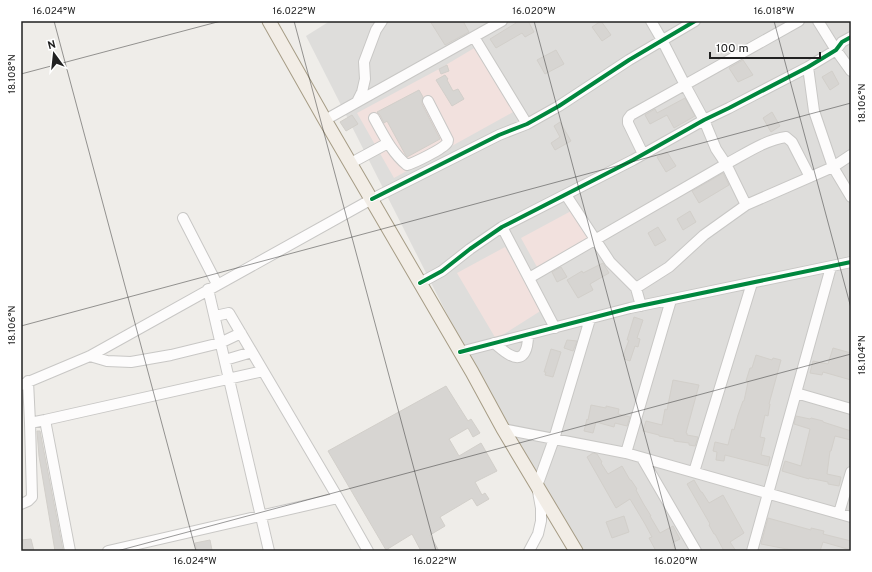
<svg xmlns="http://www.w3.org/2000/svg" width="872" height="572" font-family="Overpass,sans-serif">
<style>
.residential{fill:#dedddb}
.commercial{fill:#f2e1de}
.building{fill:#d7d5d2;stroke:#d2cfca}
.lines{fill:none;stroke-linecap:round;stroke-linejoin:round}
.minor-casing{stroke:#c8c7c5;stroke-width:12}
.major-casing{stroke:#a69c85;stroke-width:15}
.minor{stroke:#fdfcfc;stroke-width:10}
.major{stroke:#f2ede6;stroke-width:13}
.cycleway-casing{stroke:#fff;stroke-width:6}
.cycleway{stroke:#00873e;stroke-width:4}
.ticks{fill:none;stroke:#212121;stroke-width:1;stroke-opacity:0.45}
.neatline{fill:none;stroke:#212121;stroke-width:1.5}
.ticks-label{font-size:10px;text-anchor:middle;fill:#212121}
</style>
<rect width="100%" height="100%" fill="#efede9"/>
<path class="residential" d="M330 21H851V551H567L306 36Z"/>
<path class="commercial" d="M476 47 515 111 394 178 357 113 439 69Z
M573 210 588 238 537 267 521 238Z
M505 247 542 310 496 339 457 273Z"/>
<path class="building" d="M430 21H463L469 32 445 45Z
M515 21H528L534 32 525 37 522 33 496 48 490 39 516 23Z
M601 21 611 35 602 41 592 27Z
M556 50 564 64 545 74 537 60Z
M743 60 753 75 738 82 729 68Z
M447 65 449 71 441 74 439 69Z
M832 71 839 84 830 90 822 77Z
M445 75 448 79 447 80 453 91 458 89 464 99 452 106 436 80Z
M419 90 423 97 422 100V104L440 139 407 157 405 154 387 121 384 123 380 115 377 112Z
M685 98 695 116 674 128 667 115 650 124 645 115 655 109 657 113Z
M772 112 780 126 771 132 763 118Z
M352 115 358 124 346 131 340 122Z
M560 122 571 141 555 150 551 143 560 137 554 126Z
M667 152 676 166 666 172 657 157Z
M723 173 729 185 699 203 692 191Z
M690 211 696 222 683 230 677 219Z
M658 227 666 240 655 246 648 233Z
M603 263 609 273 590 284 593 290 578 298 567 280 582 271 583 273Z
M561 267 567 277 557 282 552 272Z
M634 317 643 320 637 338 640 339 638 347 635 346 630 361 624 359 625 357 623 356 629 340H627Z
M567 340 577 341 573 351 564 348Z
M833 348 851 353V380L823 372 822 375 810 373 813 361 828 364Z
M551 349 561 352 553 377 545 375 546 372H544Z
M756 355 772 360 773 358 781 360 769 404H770L768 416 765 415 760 437 765 438 761 455 770 457 768 466 725 455 724 461 716 460 717 452 713 451 715 442 728 445 732 429 734 430 738 415 743 401H744L748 382 746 381 750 368H752Z
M673 380 699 385 686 433H687V435L698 437 695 446 689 445V443L674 441V439L659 436V435L643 431 646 421 662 425 665 409 667 410Z
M446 386 468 421 471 419 480 433 473 437 468 428 449 439 459 456 481 443 497 471 475 482 482 495 485 493 489 499 477 506 472 498 440 517 445 526 430 535 439 551H421L412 534 386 550 328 451Z
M591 405 606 408V406L619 409 618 414 630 417 627 426 615 423 614 427 596 422 593 433 584 431 587 419 588 420Z
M796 416 810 419 811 418 823 421V422L851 431V440L835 436 831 451H830L827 474 841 477 839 486 828 484V482L809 478V479L782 471 785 461 801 466 810 429 794 424Z
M37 431H40L63 550 55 551 39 456Z
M593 453 597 454 602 462 601 463 608 474 622 466 630 480H631L637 489 636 490 643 503 651 516H650L660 533 673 526 680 539 672 543 676 551H656L649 538 652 537 645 524 630 499 616 508 587 457Z
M694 480 701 492H702L709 503 723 495 744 533 730 542 736 551H724L715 534H714L709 525 710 524 687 484Z
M624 516 629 532 612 538 606 522Z
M768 518 811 530V528L824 531 823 534 851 541V550L823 542 820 551H792V550L761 544Z
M31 539 34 551H21V540Z
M210 540 212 550 197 551 195 543Z"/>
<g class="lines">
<g class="minor-casing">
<path id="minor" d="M651 21 662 40 685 85 704 120 716 149 726 164 746 205 833 167 851 197
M818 21 836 50 851 71
M474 37 527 124
M808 67 814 111 833 167 851 155
M357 102 362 92 365 79 364 62 376 30 382 21
M374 118C383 134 392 153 407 165 414 163 443 149 447 143 448 142 448 141 448 140L428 101
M325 120 502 21
M643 154 628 123V119L631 115 799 21
M351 163 388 143
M566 195 610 262 636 288
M183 218 217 284
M502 227 555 328
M529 278 726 164C745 154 765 140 786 137L792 142 810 177
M420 283 442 271 470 249 502 227 633 160 704 120 729 108 808 67 836 50 842 42 851 37
M208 289 269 551
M641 306 636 288 669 267 704 235 746 205
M215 316 229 313 338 498 368 551
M494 343C499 347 504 352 510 355 525 363 528 347 528 335
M460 352 630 308 851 262
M90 356 107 361 131 362 171 355 220 343 241 333
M225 360 252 352
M21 385 90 356 372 199 499 135 527 124 559 106 629 60 695 21
M796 393 851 409
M45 420 70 551
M30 423 45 420 263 371
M503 429 626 453 851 517
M626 453 671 300
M642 458 696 551
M694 472 752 283
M21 504 28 501 32 497 30 423 28 381
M839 513 851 472
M108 551 338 498
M529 551 538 534 541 521V508L537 486 554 439 590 319
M752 551 831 267"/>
</g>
<g class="major-casing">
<path id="major" d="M269 21 325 120 472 372 503 429 576 551"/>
</g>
<use href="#minor" class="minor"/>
<use href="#major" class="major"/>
<g class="cycleway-casing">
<path id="cycleway" d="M372 199 499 135 527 124 559 106 629 60 695 21
M420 283 442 271 470 249 502 227 633 160 704 120 729 108 808 67 836 50 842 42 851 37
M460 352 630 308 851 262"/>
</g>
<use href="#cycleway" class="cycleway"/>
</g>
<path class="ticks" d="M54 21 196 551M294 21 436 551M534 21 676 551M774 21 851 308M21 74 221 21M21 326 851 103M117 551 851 354"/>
<rect width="872" height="572" fill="none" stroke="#ffffff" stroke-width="44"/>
<g transform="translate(54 54) rotate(345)" stroke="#ffffff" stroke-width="3" paint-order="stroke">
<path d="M0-3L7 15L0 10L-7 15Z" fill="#212121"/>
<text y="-6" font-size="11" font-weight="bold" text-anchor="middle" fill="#212121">N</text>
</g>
<path d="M710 52v6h110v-6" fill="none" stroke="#212121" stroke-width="2"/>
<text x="716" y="52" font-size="12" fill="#212121" stroke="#ffffff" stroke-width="3" paint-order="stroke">100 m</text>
<rect x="22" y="22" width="828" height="528" class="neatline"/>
<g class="ticks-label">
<text x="54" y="14">16.024°W</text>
<text x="294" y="14">16.022°W</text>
<text x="534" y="14">16.020°W</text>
<text x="774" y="14">16.018°W</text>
<text transform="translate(11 74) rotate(-90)" y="4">18.108°N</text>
<text transform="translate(861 103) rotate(-90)" y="4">18.106°N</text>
<text transform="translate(11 325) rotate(-90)" y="4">18.106°N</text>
<text transform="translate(861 355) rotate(-90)" y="4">18.104°N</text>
<text x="195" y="564">16.024°W</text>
<text x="435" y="564">16.022°W</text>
<text x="676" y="564">16.020°W</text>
</g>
</svg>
